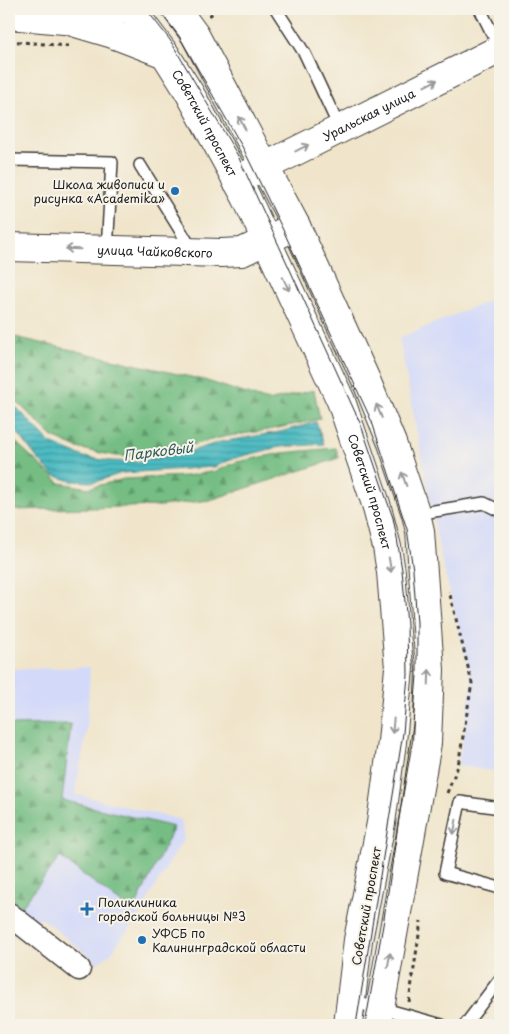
<svg xmlns="http://www.w3.org/2000/svg" width="509" height="1034" font-family="'Playpen Sans',sans-serif">
<style>
.built{fill:#d3d9f9}
.forest{fill:url(#forest-firs);stroke:#486c50}
.water{fill:url(#water-rules);stroke:#346c6f}
.lines{fill:none;stroke-linecap:round;stroke-linejoin:round}
.service-casing{stroke:#3c3a36;stroke-width:14}
.minor-casing{stroke:#3c3a36;stroke-width:25}
.tertiary-casing{stroke:#3c3a36;stroke-width:30}
.secondary-casing{stroke:#3c3a36;stroke-width:30}
.primary-casing{stroke:#3c3a36;stroke-width:30}
.path{stroke:#3c3a36;stroke-width:3;stroke-dasharray:4 4;stroke-linecap:butt}
.service{stroke:#fff;stroke-width:11}
.minor{stroke:#fff;stroke-width:22}
.tertiary{stroke:#fff;stroke-width:28}
.secondary{stroke:#fff;stroke-width:28}
.primary{stroke:#fff;stroke-width:28}
.tram{stroke:#1c1c1c;stroke-width:1}
.oneway{stroke:#999}
.poi-dot{fill:#1f6fb2;stroke:#f7f3e8;stroke-width:2}
.labels{text-anchor:middle;dominant-baseline:central;stroke-width:4;stroke-linejoin:round;paint-order:stroke}
.street-label{font-size:12px;fill:#1c1c1c;stroke:#f7f3e8}
.poi-label{font-size:12px;fill:#1c1c1c;stroke:#f7f3e8;text-anchor:start}
.water-label{font-size:14px;font-style:italic;fill:#305c5e;stroke:#f7f3e8}
</style>
<defs>
<pattern id="forest-firs" width="22" height="20" patternUnits="userSpaceOnUse" patternTransform="scale(1.25)"><rect width="22" height="20" fill="#74bd83"/><path d="M5 1l3.5 6h-7zM16 11l3.5 6h-7z" fill="#5e996a"/></pattern>
<pattern id="water-rules" width="6" height="5" patternUnits="userSpaceOnUse" patternTransform="scale(1.25)"><rect width="6" height="5" fill="#4dbbc2"/><path d="M0 2.5h6" fill="none" stroke="#3f979d"/></pattern>
</defs>
<rect width="100%" height="100%" fill="#f7f3e8"/>
<filter id="ink" filterUnits="userSpaceOnUse"><feTurbulence type="fractalNoise" baseFrequency=".02" numOctaves="2"/><feDisplacementMap in="SourceGraphic" scale="10" xChannelSelector="R" yChannelSelector="G"/><feConvolveMatrix kernelMatrix="1 2 1 2 8 2 1 2 1" color-interpolation-filters="sRGB"/></filter>
<filter id="wash" filterUnits="userSpaceOnUse"><feTurbulence type="fractalNoise" baseFrequency=".0096" numOctaves="4" result="noise"/><feDisplacementMap in="SourceGraphic" scale="20" xChannelSelector="R" yChannelSelector="G"/><feGaussianBlur stdDeviation="1.12" result="paint"/><feColorMatrix in="noise" values="0 0 0 0 0 0 0 0 0 0 0 0 0 0 0 0 0 1.4 0 .05"/><feComposite in="paint" operator="in"/></filter>
<g filter="url(#wash)">
<rect width="100%" height="100%" fill="#f0e5cb"/>
<path class="built" d="M500 296V772L458 766 472 683 440 553 399 338Z
M90 667 87 729 75 794 181 820 184 838 136 920 110 954 98 963 41 918 9 940V669Z"/>
<path class="forest" d="M15 337 204 380 268 401 314 390 320 419 268 430 223 437 180 448 138 456H116L77 448 53 437 18 403 9 400V339Z
M9 436 60 483 89 488 124 479 187 476 216 471 237 462 282 453 336 448 339 458 210 500 161 506 14 510 9 461Z
M71 724 62 800 174 827 133 912 60 857 21 907 9 897V725Z"/>
<path class="water" d="M9 404 18 409 50 443 84 457 110 461 135 462 195 450 220 442 280 432 316 422 324 444 279 447 235 458 214 467 122 473 95 482 71 481 53 475 37 458 18 433 9 430Z"/>
</g>
<g filter="url(#ink)">
<g class="lines">
<g class="service-casing">
<path id="service" d="M276 9 305 54 340 129
M480 9 500 49
M9 160 112 162 107 251
M140 165 193 251
M416 514 484 503 500 511
M500 808 460 802 445 873 500 888
M351 1002 381 1008 442 1025
M465 1025 500 979
M490 1025 497 1024"/>
</g>
<g class="minor-casing">
<path id="minor" d="M9 914 79 969"/>
</g>
<g class="tertiary-casing">
<g id="tertiary">
<path id="s1" d="M236 180 284 157 500 49"/>
<path id="s2" d="M9 247 221 253 242 252 296 226"/>
</g>
</g>
<g class="secondary-casing">
<path id="secondary" d="M9 15 64 20 126 9
M73 22 110 33 165 54"/>
</g>
<g class="primary-casing">
<g id="primary">
<path id="s3" d="M131 9 165 54 189 92 246 197 341 401 376 504 387 547 391 572 399 668 392 742 381 823 358 940 348 1025"/>
<path d="M176 9 195 35 296 226 366 380 392 443 416 514 420 531 430 670 427 743 377 1025"/>
</g>
</g>
<path class="path" d="M209 16 218 9
M9 41 68 46
M447 793 458 766 472 683 449 591
M409 1002 421 921"/>
<use href="#service" class="service"/>
<use href="#minor" class="minor"/>
<use href="#tertiary" class="tertiary"/>
<use href="#secondary" class="secondary"/>
<use href="#primary" class="primary"/>
<path class="tram" d="M146 9 170 40 238 156 361 425 393 518 397 538 402 570 407 624 408 675 403 733 356 1025
M158 9 179 36 244 150 284 232 372 422 407 529 413 570 417 623V675L413 725 383 925 365 1025"/>
</g>
<defs><path id="oneway-shaft" d="M-6 0H5M1.5-3L5.5 0L1.5 3" fill="none" stroke-width="1.6" stroke-linecap="round" stroke-linejoin="round" transform="scale(1.25)"/></defs>
<g class="oneway">
<use href="#oneway-shaft" transform="translate(431 83) rotate(-27)"/>
<use href="#oneway-shaft" transform="translate(242 123) rotate(-118)"/>
<use href="#oneway-shaft" transform="translate(302 148) rotate(-27)"/>
<use href="#oneway-shaft" transform="translate(73 249) rotate(-178)"/>
<use href="#oneway-shaft" transform="translate(286 284) rotate(65)"/>
<use href="#oneway-shaft" transform="translate(379 411) rotate(-112)"/>
<use href="#oneway-shaft" transform="translate(404 479) rotate(-109)"/>
<use href="#oneway-shaft" transform="translate(390 565) rotate(81)"/>
<use href="#oneway-shaft" transform="translate(429 677) rotate(-88)"/>
<use href="#oneway-shaft" transform="translate(393 726) rotate(95)"/>
<use href="#oneway-shaft" transform="translate(455 827) rotate(101)"/>
<use href="#oneway-shaft" transform="translate(389 960) rotate(-80)"/>
</g>
</g>
<g class="poi-dot">
<circle cx="175" cy="191" r="5"/>
<path d="M84.5 901.5h5v5h5v5h-5v5h-5v-5h-5v-5h5z"/>
<circle cx="142" cy="940" r="5"/>
</g>
<g class="labels">
<g class="street-label">
<text stroke="none"><textPath href="#s1" startOffset="148">Уральская улица</textPath></text>
<text stroke="none"><textPath href="#s3" startOffset="136">Советский проспект</textPath></text>
<text stroke="none"><textPath href="#s2" startOffset="146">улица Чайковского</textPath></text>
<text stroke="none"><textPath href="#s3" startOffset="541">Советский проспект</textPath></text>
<text transform="translate(366 906) rotate(-80)">Советский проспект</text>
</g>
<g class="poi-label">
<text x="165" y="184" text-anchor="end">Школа живописи и<tspan x="165" dy="14">рисунка «Academika»</tspan></text>
<text x="98" y="902">Поликлиника<tspan x="98" dy="14">городской больницы №3</tspan></text>
<text x="152" y="933">УФСБ по<tspan x="152" dy="14">Калининградской области</tspan></text>
</g>
<g class="water-label">
<text transform="translate(158 451) rotate(-7)">Парковый</text>
</g>
</g>
<rect width="509" height="1034" fill="none" stroke="#f7f3e8" stroke-width="30"/>
</svg>
